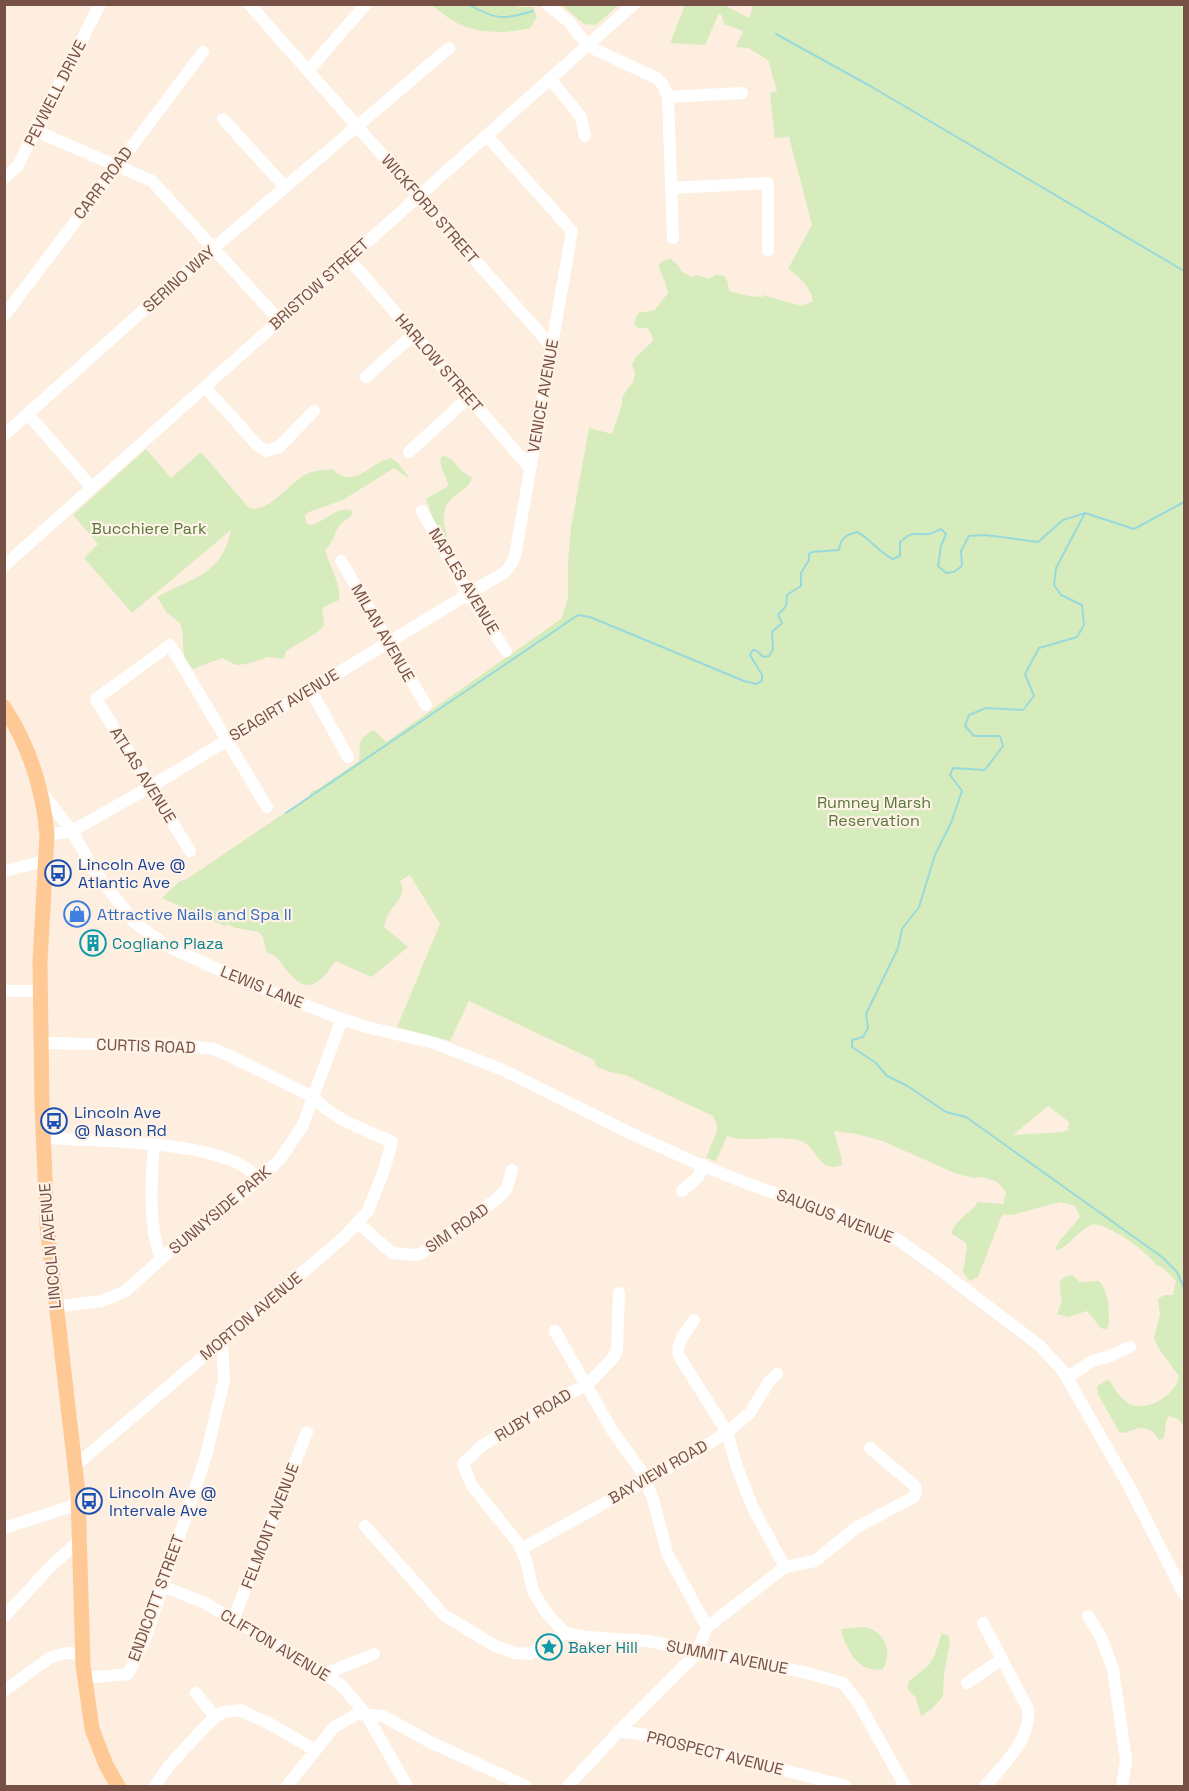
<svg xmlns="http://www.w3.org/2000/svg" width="1189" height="1791" font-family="'Space Grotesk',sans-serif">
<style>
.green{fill:#d6ecbd;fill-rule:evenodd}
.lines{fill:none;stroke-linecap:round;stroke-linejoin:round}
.stream{stroke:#98dadb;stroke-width:2}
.minor{stroke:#fff;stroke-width:12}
.major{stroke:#ffc995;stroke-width:15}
.labels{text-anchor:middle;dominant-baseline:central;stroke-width:4.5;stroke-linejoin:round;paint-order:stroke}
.street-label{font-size:16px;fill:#765045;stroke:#fff2e7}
.park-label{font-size:16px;fill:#54773a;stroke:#fff2e7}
.transit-label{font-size:16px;fill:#164399;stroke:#fff2e7;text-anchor:start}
.shop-label{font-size:16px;fill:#366cbe;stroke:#fff2e7;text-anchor:start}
.culture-label{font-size:16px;fill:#0d838f;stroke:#fff2e7;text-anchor:start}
</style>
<rect width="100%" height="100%" fill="#feeedf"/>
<path class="green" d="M514 4 518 7H533L537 17 530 28C507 34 476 34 455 22 446 17 439 10 431 5Z
M748 4H1178L1184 8V1426L1178 1419 1169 1416C1163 1424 1167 1431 1163 1439L1159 1440C1151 1426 1140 1425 1126 1433L1119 1432 1098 1394 1097 1386 1107 1380 1110 1381C1115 1390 1122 1401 1132 1405 1149 1411 1177 1394 1179 1376L1159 1349 1154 1338 1160 1315 1158 1299 1164 1295H1173L1176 1281 1162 1267 1156 1265C1149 1253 1104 1220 1091 1225 1078 1231 1070 1245 1057 1251L1056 1248C1059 1239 1073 1227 1080 1217L1075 1206 1060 1202 1012 1215 1004 1214 1001 1217 978 1277 970 1281 963 1272 967 1248 966 1243 952 1234C952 1222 971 1213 978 1202L1003 1204 1006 1192 997 1182 983 1177 974 1178 955 1173 882 1141 857 1134 834 1131 841 1156 842 1165C819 1175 817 1146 801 1141 778 1133 750 1144 727 1136L716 1161 706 1158 718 1128 713 1116 625 1075 610 1072 597 1067 594 1060 469 1001 450 1041 397 1027 440 924 410 875 400 881C407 896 395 902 389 913 386 917 386 922 384 927L408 947 373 976 371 977 336 961C330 967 327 975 320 980 299 997 286 966 275 956 273 955 268 953 266 952L263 937 259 932 236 928 226 924 225 926 162 898 180 881 187 879 308 797 312 791 318 789 359 761C361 744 356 739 374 730L386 742 561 619 568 599V563L571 528 589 428 612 434 622 404V397L633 382 635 373 632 365 636 357 652 342 653 338 648 328H638L634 324 638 313 655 310 668 293C667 282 660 275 659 264L665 260 671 259 678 265 682 272 693 277 696 275 709 279 716 275 725 276 728 283 729 291C740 294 751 297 762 297L763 295 801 306 813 301C812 289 798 275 788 269L812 225 789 137 775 138 770 93 777 91 768 60 748 48 736 47 743 31 724 24 722 16 719 13 705 45 670 43 685 5H724L749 18 753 8ZM1048 1106 1069 1122 1068 1130 1064 1132 1013 1135Z
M562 5H619L596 25 584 24Z
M146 449 171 478 201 452 249 508C269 514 291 480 309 473 316 470 325 470 332 469 354 491 370 462 391 458L398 463 410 479 394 468 343 500 309 512 305 515 306 523 312 525C326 521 339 504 353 511 350 520 345 519 340 525 334 532 333 544 325 550 329 566 341 582 339 600L322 608 324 625 318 632 286 651 284 659 268 657 247 664 236 665 222 658 193 669C177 653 187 642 180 623L167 613 157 597C192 578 222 575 231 530L132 613 84 558 98 544 73 515Z
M444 456 451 459 462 471 472 478C467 494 446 493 444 515 443 525 447 534 448 543L445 544 439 536 426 499 448 486C448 475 438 468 441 457Z
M1072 1275 1080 1282 1099 1281C1109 1290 1111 1317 1107 1330L1101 1328 1087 1311 1068 1317 1057 1314 1062 1301 1060 1292V1281L1064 1277Z
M865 1627C885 1632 893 1650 883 1669 858 1674 849 1652 841 1632L842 1629Z
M942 1633 949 1636 950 1642 944 1674 943 1696 932 1709 921 1716 916 1698 908 1690V1682L929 1665 935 1654Z"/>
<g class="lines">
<path class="stream" d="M468 4C495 20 504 20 533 11
M776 34 872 87 1184 271
M1184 502 1134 529 1085 513 1056 568 1054 585 1061 595 1082 605 1084 625 1077 637 1039 648 1025 674 1034 696 1023 710 986 708 969 715 965 726 974 736H1000L1003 746 985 770 953 768 950 775 962 791 951 823 935 855 919 907 902 929 898 948 866 1014 868 1028 863 1037 852 1040V1047L876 1063 887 1076 906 1085 946 1112 966 1117 1162 1257 1177 1272 1184 1288
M286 813 578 615 590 617 744 681 756 684 762 681V675L750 655 753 650 757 651 763 657 769 656 773 649 772 632 782 623 778 615 786 606 787 595 801 586V573L809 560V554L812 552 839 550C841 538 845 535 857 532 871 539 879 553 893 559L900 556V542C914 530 912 535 927 534 932 534 937 531 941 529L946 534 941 546 938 566 946 573 954 572 962 566 961 551 969 536 985 535 1038 542 1063 520 1085 513"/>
<path class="minor" d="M249 4 552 347
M547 4 569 22 588 46 656 78 663 85 668 97 673 238
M308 71 366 4
M550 79 581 117 585 136
M668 97 742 93
M223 119 285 187
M36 131 152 181 279 320
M4 178 17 167 100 4
M671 188 768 183V250
M348 258 530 468
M4 316 203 52
M366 377 414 334
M206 388 258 446 266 451 279 447 314 411
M28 414 92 488
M4 435 204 256 449 48
M409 452 469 397
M422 511 468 594 506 651
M341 561 426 705
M4 566 634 4
M310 689 348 757
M43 794 72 831 93 869 134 922 167 946 241 980 331 1015 366 1027 434 1043 470 1057 503 1070 630 1133 694 1162 748 1184 831 1212 897 1239 935 1266 1040 1346 1063 1371 1129 1486 1184 1594
M47 835 72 831 150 787 493 579C505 574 510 568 515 556L572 231 487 136
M190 851 96 699 170 645 267 807
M4 871 46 861
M4 991H41
M41 1043 191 1046 214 1049 230 1056 313 1097C336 1121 362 1128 392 1142L384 1170 368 1211 344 1237 75 1466
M43 1138C91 1141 232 1139 259 1180
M154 1145C151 1182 148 1225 161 1259
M682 1191 698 1177 703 1165
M358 1223 392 1253 413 1255 420 1254 435 1245 498 1198 507 1188 512 1170
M55 1307 102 1301 126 1291 174 1247 259 1180 280 1159 302 1127 342 1019
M694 1320C687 1331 675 1343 679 1356L727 1432 737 1467 753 1508 785 1567
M555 1331 612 1430 640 1469 653 1499 667 1553 707 1627
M1067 1378 1092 1361 1108 1357 1130 1347
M365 1526 444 1615 495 1646 515 1653 530 1654 565 1633 587 1637 648 1641 803 1672 843 1683 858 1702 905 1786
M4 1528 79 1504
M521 1549 685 1459 727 1432 750 1413 768 1383 777 1374
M162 1586 205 1603 304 1661 340 1684 366 1714 407 1786
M1088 1616 1101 1637 1113 1669 1126 1760 1122 1786
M4 1617 51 1566 80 1540
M233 1620 307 1432
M983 1623 1028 1709C1032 1738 1003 1766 985 1786
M565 1633 545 1611 533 1591 526 1560 518 1543 472 1486 463 1464 480 1447 558 1399 588 1384 613 1358 617 1350 619 1293
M325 1674 374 1654
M85 1678 128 1674 145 1639 206 1456 224 1380 222 1341
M967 1683 1002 1659
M4 1691 51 1657 66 1653 83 1654
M196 1693 215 1717
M619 1731 646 1735 846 1786
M155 1786 169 1766 200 1732 215 1717 224 1712 240 1710 272 1725 315 1750
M287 1786 334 1727 357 1714 383 1716 430 1742 526 1786
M568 1786 621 1729 696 1654 707 1627 785 1567 815 1561 857 1527 914 1497 916 1492 915 1486 870 1448"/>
<path class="major" d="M4 707C30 747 43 788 47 835L40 961 42 1106 47 1225 78 1493 83 1665 92 1729 106 1765 118 1786"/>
</g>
<defs>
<g id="bus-ring" transform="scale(1.35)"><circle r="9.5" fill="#fff2e7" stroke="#1a4fb4" stroke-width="1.5"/><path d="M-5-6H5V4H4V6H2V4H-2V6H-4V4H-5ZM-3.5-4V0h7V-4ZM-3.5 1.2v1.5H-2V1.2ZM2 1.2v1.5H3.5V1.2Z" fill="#1a4fb4"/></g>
<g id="shop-ring" transform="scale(1.35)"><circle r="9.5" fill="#fff2e7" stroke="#3f7fe0" stroke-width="1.5"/><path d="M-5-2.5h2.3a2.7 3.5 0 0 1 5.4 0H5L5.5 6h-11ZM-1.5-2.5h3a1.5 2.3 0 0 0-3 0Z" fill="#3f7fe0"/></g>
<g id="building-ring" transform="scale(1.35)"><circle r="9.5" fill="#fff2e7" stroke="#0f9aa8" stroke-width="1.5"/><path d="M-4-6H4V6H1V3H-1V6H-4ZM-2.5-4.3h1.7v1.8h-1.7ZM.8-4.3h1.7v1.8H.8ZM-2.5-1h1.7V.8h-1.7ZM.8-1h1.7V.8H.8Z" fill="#0f9aa8"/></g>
<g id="sight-ring" transform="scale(1.35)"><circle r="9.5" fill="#fff2e7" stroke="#0f9aa8" stroke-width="1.5"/><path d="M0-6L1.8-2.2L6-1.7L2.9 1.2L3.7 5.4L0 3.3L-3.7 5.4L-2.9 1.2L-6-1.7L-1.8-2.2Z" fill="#0f9aa8"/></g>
</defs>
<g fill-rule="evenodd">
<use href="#bus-ring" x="58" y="873"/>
<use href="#shop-ring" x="77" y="914"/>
<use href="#building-ring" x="93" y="943"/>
<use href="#bus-ring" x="54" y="1121"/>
<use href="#bus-ring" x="89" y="1501"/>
<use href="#sight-ring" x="549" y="1647"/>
</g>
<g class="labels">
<g class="street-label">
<text transform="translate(55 93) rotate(-63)">PEVWELL DRIVE</text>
<text transform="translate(103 183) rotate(-53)">CARR ROAD</text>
<text transform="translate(430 209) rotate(49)">WICKFORD STREET</text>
<text transform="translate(179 279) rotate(-42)">SERINO WAY</text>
<text transform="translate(319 284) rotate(-42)">BRISTOW STREET</text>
<text transform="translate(439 363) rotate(49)">HARLOW STREET</text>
<text transform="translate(543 396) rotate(-80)">VENICE AVENUE</text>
<text transform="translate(464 581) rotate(59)">NAPLES AVENUE</text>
<text transform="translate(383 633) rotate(60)">MILAN AVENUE</text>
<text transform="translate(284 705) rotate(-31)">SEAGIRT AVENUE</text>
<text transform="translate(143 775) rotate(58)">ATLAS AVENUE</text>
<text transform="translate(262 987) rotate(22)">LEWIS LANE</text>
<text transform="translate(146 1046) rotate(2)">CURTIS ROAD</text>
<text transform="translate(220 1210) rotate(-40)">SUNNYSIDE PARK</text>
<text transform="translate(835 1216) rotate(21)">SAUGUS AVENUE</text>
<text transform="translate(457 1228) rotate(-35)">SIM ROAD</text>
<text transform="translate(50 1246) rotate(-95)">LINCOLN AVENUE</text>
<text transform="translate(251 1316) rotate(-40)">MORTON AVENUE</text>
<text transform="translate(533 1415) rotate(-31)">RUBY ROAD</text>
<text transform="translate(658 1472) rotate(-30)">BAYVIEW ROAD</text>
<text transform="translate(270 1526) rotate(-69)">FELMONT AVENUE</text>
<text transform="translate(156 1598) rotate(-70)">ENDICOTT STREET</text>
<text transform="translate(275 1645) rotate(31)">CLIFTON AVENUE</text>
<text transform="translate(727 1657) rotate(11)">SUMMIT AVENUE</text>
<text transform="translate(715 1753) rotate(14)">PROSPECT AVENUE</text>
</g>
<g class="park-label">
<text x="149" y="528">Bucchiere Park</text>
<text x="874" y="802">Rumney Marsh<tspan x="874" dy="18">Reservation</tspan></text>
</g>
<g class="transit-label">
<text x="78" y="864">Lincoln Ave @<tspan x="78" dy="18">Atlantic Ave</tspan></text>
<text x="74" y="1112">Lincoln Ave<tspan x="74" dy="18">@ Nason Rd</tspan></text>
<text x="109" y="1492">Lincoln Ave @<tspan x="109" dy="18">Intervale Ave</tspan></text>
</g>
<g class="shop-label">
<text x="97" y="914">Attractive Nails and Spa II</text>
</g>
<g class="culture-label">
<text x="112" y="943">Cogliano Plaza</text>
<text x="568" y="1647">Baker Hill</text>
</g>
</g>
<rect width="1189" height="1791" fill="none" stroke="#765045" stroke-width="12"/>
</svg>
